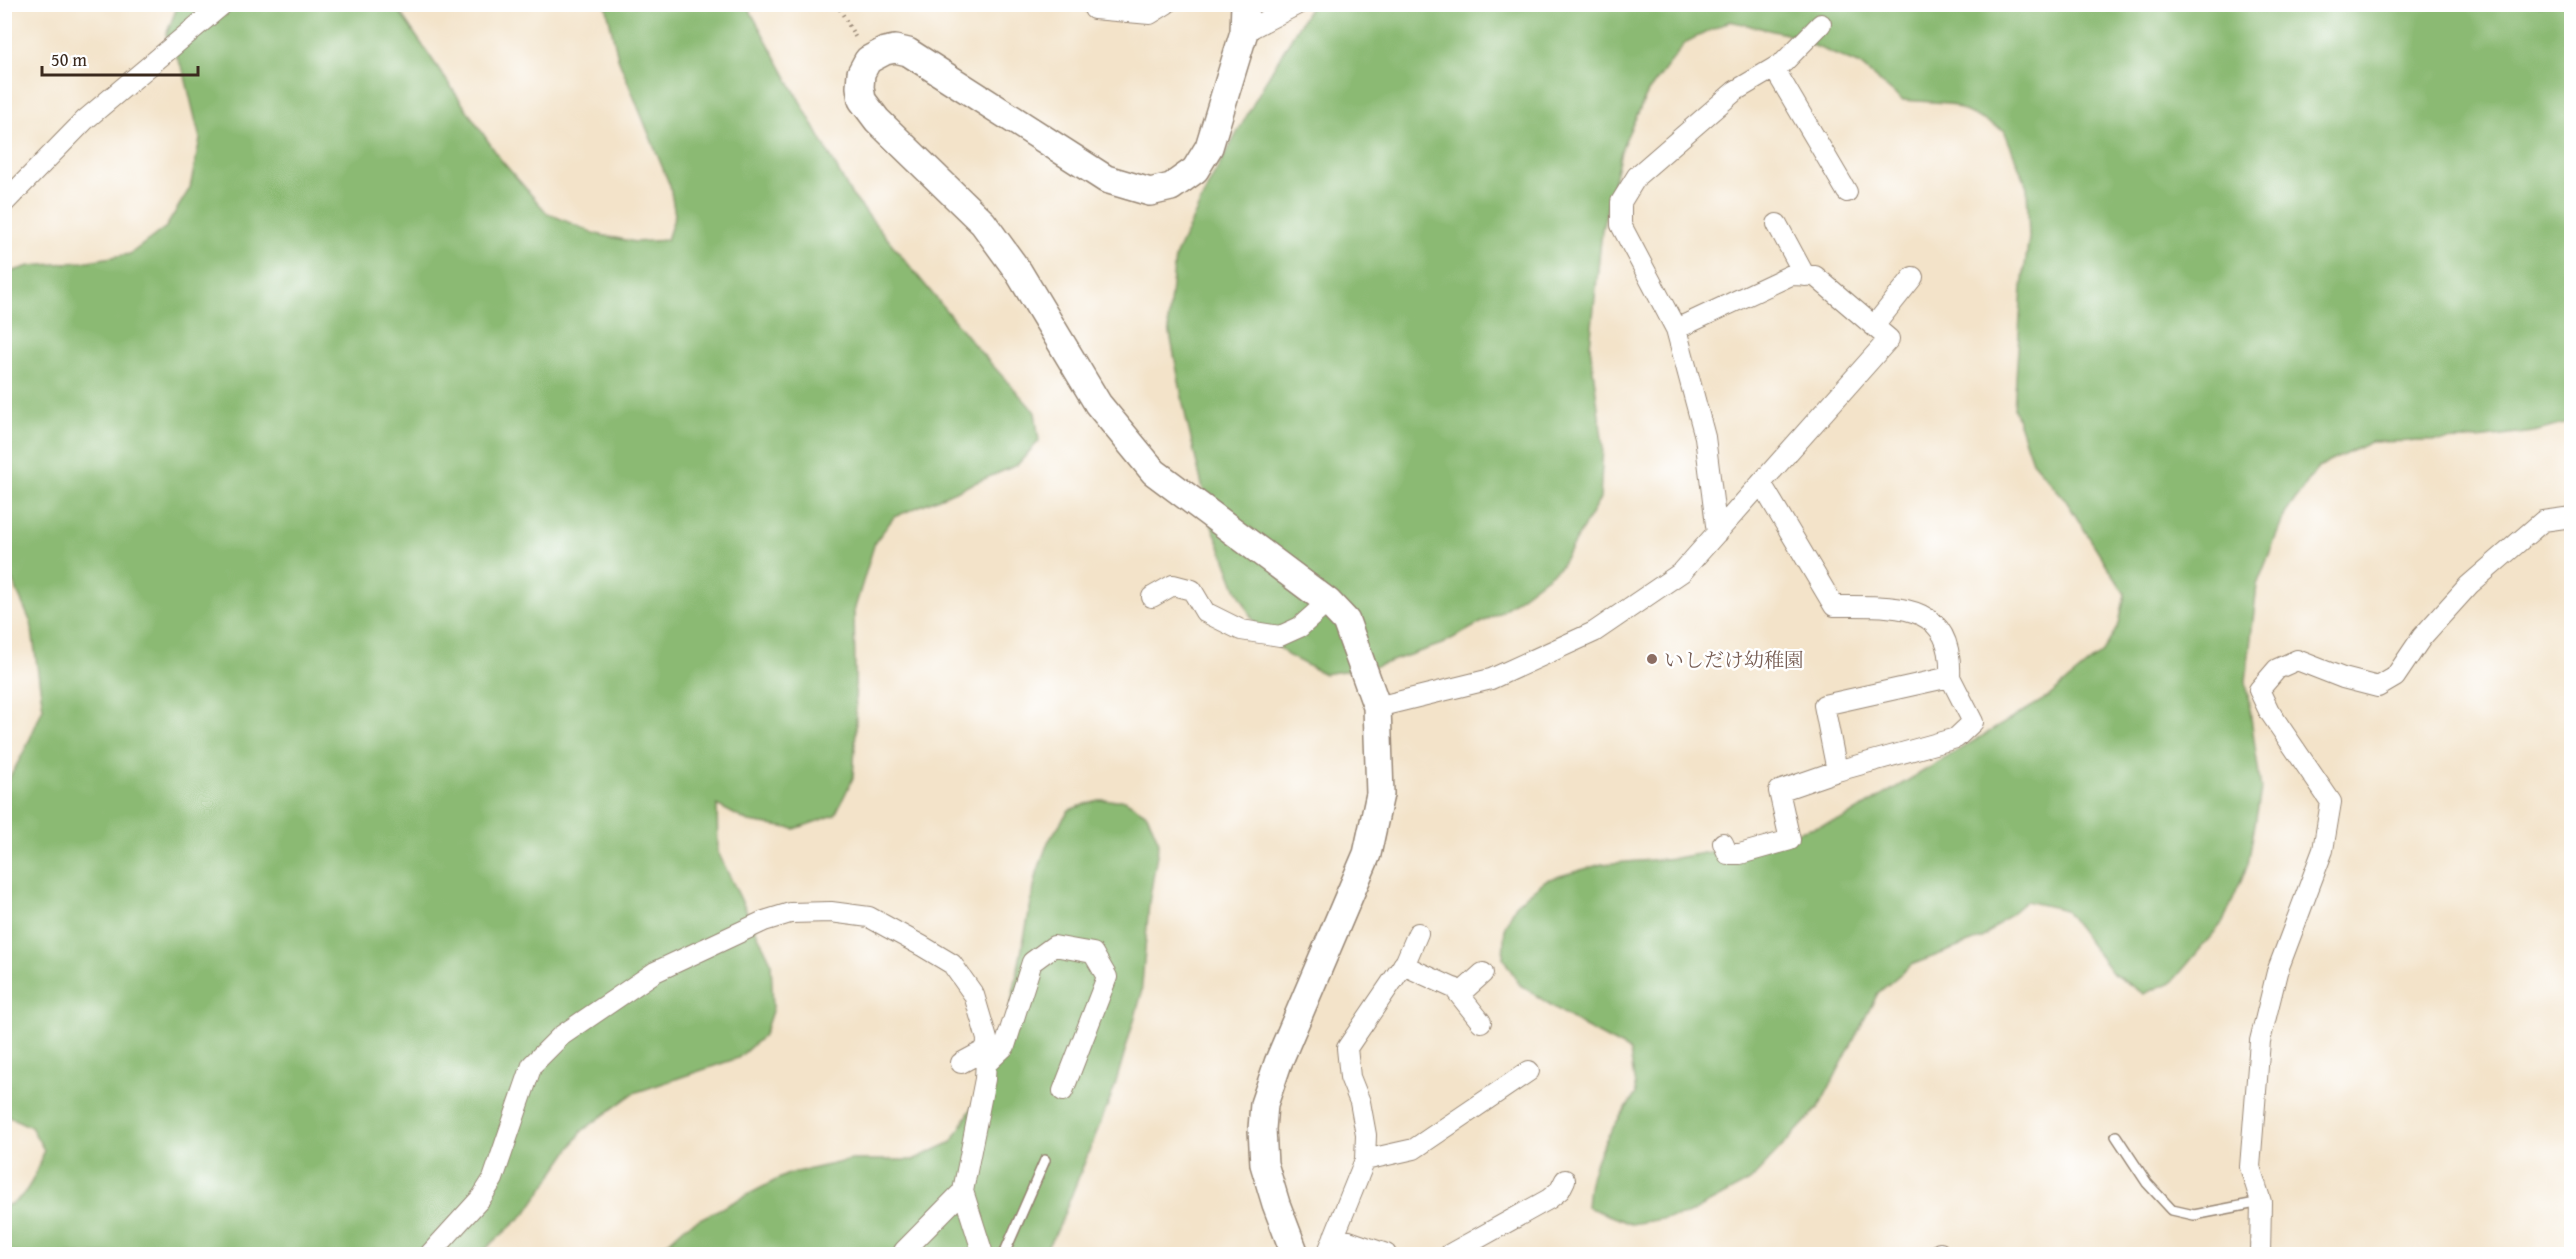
<svg xmlns="http://www.w3.org/2000/svg" width="2576" height="1259" font-family="'Gentium Book Plus','Noto Serif JP',serif">
<style>
.forest{fill:#8bba73;stroke:#637248;stroke-width:1.5}
.lines{fill:none;stroke-linecap:round;stroke-linejoin:round}
.lane-casing{stroke:#978674;stroke-width:12}
.street-casing{stroke:#978674;stroke-width:22}
.secondary-casing{stroke:#978674;stroke-width:30}
.path{stroke:#978674;stroke-width:4;stroke-dasharray:1.5 4.5;stroke-linecap:butt}
.lane{stroke:#fff;stroke-width:9}
.street{stroke:#fff;stroke-width:20}
.secondary{stroke:#fff;stroke-width:27}
.education-dot{fill:#8d6e63;stroke:#fff;stroke-width:2}
.labels{text-anchor:middle;dominant-baseline:central;stroke-width:5;stroke-linejoin:round;paint-order:stroke}
.education-label{font-size:20px;fill:#785e54;stroke:#fff;text-anchor:start}
</style>
<rect width="100%" height="100%" fill="#fff"/>
<filter id="ink" filterUnits="userSpaceOnUse"><feTurbulence type="fractalNoise" baseFrequency=".0167" numOctaves="2"/><feDisplacementMap in="SourceGraphic" scale="12" xChannelSelector="R" yChannelSelector="G"/><feConvolveMatrix kernelMatrix="1 2 1 2 8 2 1 2 1" color-interpolation-filters="sRGB"/></filter>
<filter id="wash" filterUnits="userSpaceOnUse"><feTurbulence type="fractalNoise" baseFrequency=".008" numOctaves="4" result="noise"/><feDisplacementMap in="SourceGraphic" scale="24" xChannelSelector="R" yChannelSelector="G"/><feGaussianBlur stdDeviation="1.35" result="paint"/><feColorMatrix in="noise" values="0 0 0 0 0 0 0 0 0 0 0 0 0 0 0 0 0 1.4 0 .05"/><feComposite in="paint" operator="in"/></filter>
<g filter="url(#wash)">
<rect width="100%" height="100%" fill="#f3e3c9"/>
<path class="forest" d="M178 5H395L501 160 547 213 596 234 635 242 667 240 675 215 670 186 618 58 606 5H747L851 194 975 346 1035 412 1039 441 1017 465 894 517 875 542 854 611 856 730 853 778 835 815 795 829 749 822 717 805 718 852 771 962 773 1008 764 1035 738 1058 634 1093 582 1131 527 1212 480 1254H5V1206C27 1201 38 1171 44 1150L31 1127 4 1114 5 786 26 748 43 708 31 623 5 564 4 274 29 266 82 262 130 254 166 227 190 188 200 139 184 72 166 35Z
M1311 5H2571V422L2534 432 2469 440 2371 442 2318 467 2285 514 2257 585 2246 681 2261 790 2248 864 2223 922 2173 981 2144 994 2113 974 2065 910 2026 901 1982 938 1911 965 1878 993 1819 1107 1750 1181 1687 1215 1631 1224 1587 1207C1589 1159 1609 1132 1636 1094L1630 1051 1583 1026 1520 985 1503 958 1505 926 1517 903 1546 880 1602 864 1676 858 1753 844 1843 819 2048 697 2103 652 2119 624 2125 594 2065 499 2032 461 2014 409 2022 287 2029 238 2027 187 2004 130 1948 103 1902 100 1860 65 1786 34 1730 21 1686 42 1648 92 1622 147 1602 230 1590 346 1603 446 1600 499 1560 567 1501 612 1442 644 1377 666 1324 674 1287 655 1254 622 1236 588 1211 523 1186 418 1168 323 1175 257 1209 184 1268 77Z
M1098 800H1125L1147 814 1159 842 1149 903 1141 996 1114 1089 1058 1229 1043 1254H655L686 1226 788 1174 851 1160H913L952 1142 981 1091 1008 1019 1037 873 1048 842 1069 810Z"/>
</g>
<g filter="url(#ink)">
<g class="lines">
<g class="lane-casing">
<path id="lane" d="M2116 1136 2147 1183 2172 1210 2194 1215 2261 1202
M1004 1254 1045 1160"/>
</g>
<g class="street-casing">
<path id="street" d="M1094 9 1150 14 1166 4
M1244 32 1298 4
M1774 68 1847 192
M4 203 85 120 223 4
M1777 224 1805 276
M1874 326 1913 277
M1761 483 1834 606C1890 607 1954 598 1950 677L1824 705 1837 771 1956 738 1973 722 1950 677
M1717 533 1705 437 1676 329 1621 225V202L1637 176 1735 91 1784 62 1821 24
M1152 597 1173 585 1192 590 1205 612 1241 630 1280 636 1300 627 1328 602
M1377 707 1491 679 1594 632 1682 572 1889 339 1815 276 1791 275 1676 329
M1723 843 1728 854H1740L1790 840 1779 791 1837 771
M1403 965 1462 992 1483 973
M1454 988 1481 1022
M961 1063 987 1049
M986 1064 1005 1046 1032 962 1054 946 1093 953 1107 977 1063 1091
M1365 1160 1414 1149 1529 1071
M1334 1236 1386 1254
M904 1251 963 1191
M430 1254 481 1198 493 1179 532 1065 561 1036 655 972 764 921 790 913 831 912 869 917 922 946 952 964 974 995 987 1039 985 1079 963 1191 983 1254
M1327 1254 1365 1160 1366 1135 1360 1102 1350 1077 1347 1048 1406 961 1418 933
M1450 1254 1549 1199 1560 1190 1565 1180
M1940 1254V1253
M2260 1254 2261 1202 2250 1167 2260 1041 2277 972 2323 850 2331 802 2269 711 2259 690 2277 669 2297 660 2343 678 2378 687 2395 677 2422 637 2469 585 2543 521 2572 517"/>
</g>
<g class="secondary-casing">
<path id="secondary" d="M1245 4 1244 32 1209 147 1195 170 1171 187 1150 192 1106 179 908 52 895 49 885 51 868 60 861 73 860 87 862 100 877 120 983 223 1018 271 1098 404 1154 472 1328 602 1346 621 1377 707 1380 794 1367 854 1278 1063 1264 1104 1262 1129 1264 1164 1276 1204 1295 1254"/>
</g>
<path class="path" d="M837 4 857 40"/>
<use href="#lane" class="lane"/>
<use href="#street" class="street"/>
<use href="#secondary" class="secondary"/>
</g>
</g>
<circle class="education-dot" cx="1652" cy="659" r="6"/>
<g class="labels">
<g class="education-label">
<text x="1664" y="659">いしだけ幼稚園</text>
</g>
</g>
<rect width="2576" height="1259" fill="none" stroke="#fff" stroke-width="24"/>
<path d="M42 66v9h156v-9" fill="none" stroke="#3b2a1e" stroke-width="3"/>
<text x="51" y="66" font-size="18" fill="#3b2a1e" stroke="#ffffff" stroke-width="4.5" paint-order="stroke">50 m</text>
</svg>
